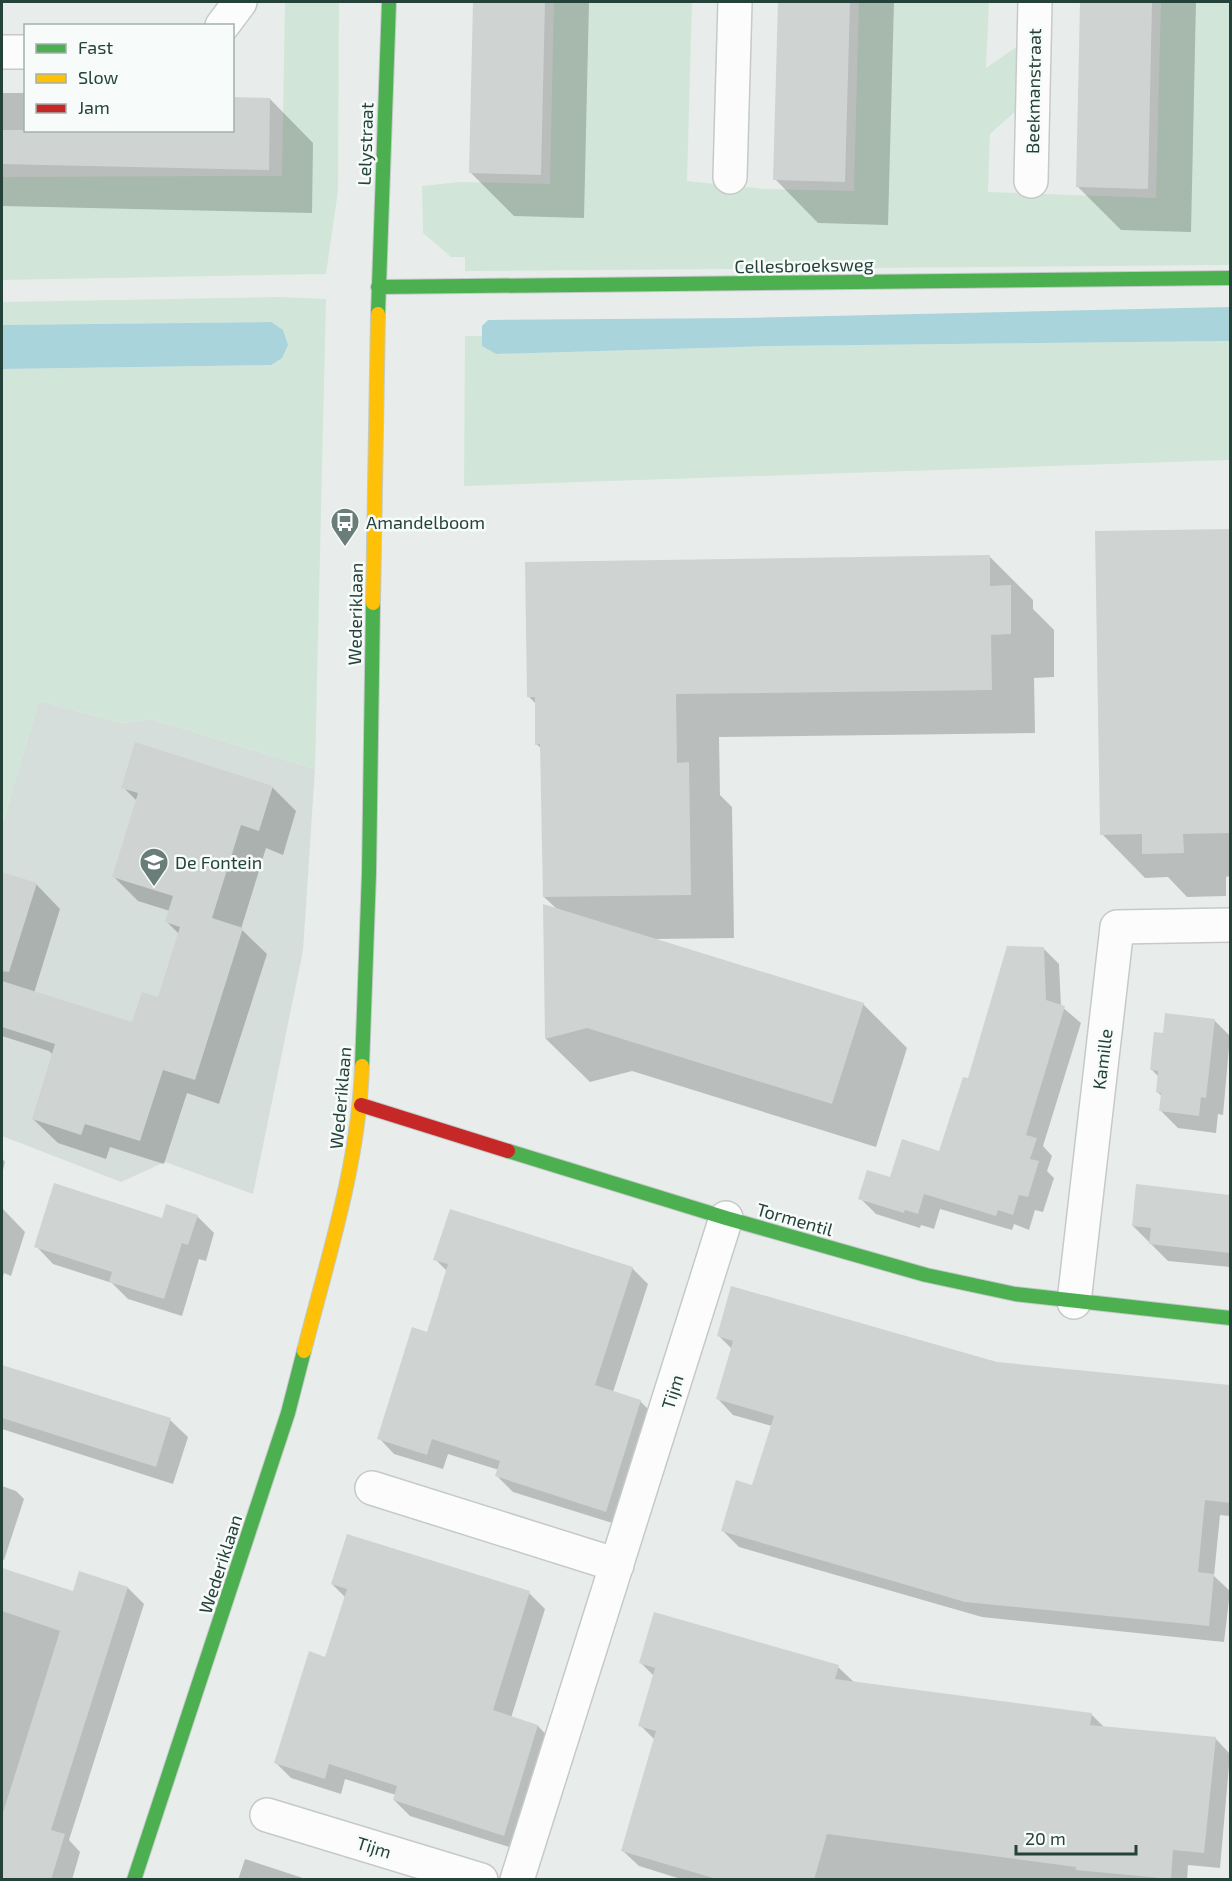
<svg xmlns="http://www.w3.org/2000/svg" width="1232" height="1881" font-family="'Exo 2',sans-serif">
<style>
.built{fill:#d6dedb}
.green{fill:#d1e6d8}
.water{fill:#a9d4db}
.shadow{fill:#0003}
.building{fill:#cfd4d2}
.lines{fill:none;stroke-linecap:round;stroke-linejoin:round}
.street-casing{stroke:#c5cac8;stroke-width:36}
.fast-casing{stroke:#c3cbc8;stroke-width:16}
.slow-casing{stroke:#c3cbc8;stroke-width:16}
.jam-casing{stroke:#c3cbc8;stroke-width:16}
.street{stroke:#fcfcfc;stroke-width:33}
.fast{stroke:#4caf50;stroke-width:14}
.slow{stroke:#ffc107;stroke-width:14}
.jam{stroke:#c62828;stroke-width:14}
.labels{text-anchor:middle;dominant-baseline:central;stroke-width:5;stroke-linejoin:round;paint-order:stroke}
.street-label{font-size:18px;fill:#24423a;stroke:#f7fbf9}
.poi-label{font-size:18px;fill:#24423a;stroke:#f7fbf9;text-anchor:start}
</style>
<rect width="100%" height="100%" fill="#e8edeb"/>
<path class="built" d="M39 701 122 723 151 719 315 769 303 951 253 1194 165 1162 121 1182 2 1136V825Z"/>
<path class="green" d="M285 2H339L338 191 326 274 2 280V177L282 176Z
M554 2H692L687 181 764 189 854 191 859 2H989L986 68 1019 45V108L990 134 988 192 1156 198 1161 2H1230V265L465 271V257H451L423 233 422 186 460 182 550 184Z
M277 297 326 299 315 769 151 719 122 723 39 701 2 825V369L271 365V322L2 325V302Z
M465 336H482V346L496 354 772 346 1230 341V460L464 486Z"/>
<path class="water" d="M1230 307V341L772 346 496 354 482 346V326L488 320 744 318Z
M271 322 283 330 288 345 282 358 271 365 2 369V325Z"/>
<path class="shadow" d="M474 2H589L584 218 514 216 471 173Z
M779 2H894L888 225 818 223 775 179Z
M1082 2H1196L1191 232 1121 230 1077 186Z
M2 93H26V130H232L270 99 313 143 312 213 2 206Z
M1230 531V876L1226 877V896L1187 897 1168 877 1145 878 1102 834 1097 533Z
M989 556 1033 600V609L1054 630V677L1034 678 1035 733 719 737 720 795 732 807 734 938 655 939 863 1004 907 1048 876 1147 632 1071 590 1082 546 1039 544 906 558 910 544 897 542 749 536 744V704L528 696Z
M123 787H272L296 811 283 855 266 848 241 929 267 954 219 1104 187 1093 164 1164 110 1147 106 1159 58 1143 33 1119 53 1055 49 1051 2 1036V873L36 884 60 909 34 993 133 1024 159 999 180 935 167 922 170 911 138 901 113 876 137 801Z
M1043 948 1059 964 1061 1006 1081 1023 1043 1146 1052 1156 1047 1171 1054 1178 1043 1212 1035 1210 1029 1230 1014 1224 1012 1230 940 1209 934 1229 921 1225 920 1228 876 1214 860 1198 940 1153 969 1080Z
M1214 1020 1230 1036 1223 1115 1218 1114 1216 1133 1178 1128 1161 1111 1162 1096 1157 1092 1159 1077 1152 1070 1164 1035Z
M2 1158 5 1162 2 1174Z
M1137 1186 1230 1196V1267L1168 1261 1133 1226Z
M2 1208 25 1232 11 1276 4 1273 2 1280Z
M197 1216 214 1233 206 1261 199 1259 182 1316 128 1299 112 1283 53 1264 36 1246Z
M435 1259 632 1268 648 1284 613 1392 640 1401 656 1417 622 1526 513 1492 497 1476 499 1470 448 1454 443 1469 394 1454 379 1438 428 1334 448 1272Z
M719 1336 1230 1387V1516L1220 1515 1214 1576 1230 1591 1224 1642 982 1617 739 1547 723 1531 753 1486 772 1426 733 1415 718 1399 732 1349Z
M2 1366 170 1420 188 1437 173 1484 2 1429Z
M2 1486 16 1491 24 1499 4 1560 2 1559Z
M7 1571 74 1593 80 1573 128 1588 144 1604 69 1840 80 1852 72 1880H2V1589Z
M332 1584 529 1593 545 1609 511 1718 538 1726 553 1742 519 1850 410 1816 394 1800 396 1795 345 1779 341 1794 291 1778 275 1762 326 1658 346 1598Z
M641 1663 838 1667 855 1683 1091 1714 1105 1728 1215 1738 1230 1754 1220 1868 1188 1865 1187 1880H684L639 1866 623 1851 655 1740 640 1725 654 1676Z
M245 1859 309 1880H238Z"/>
<path class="building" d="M473 2H545L541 175 469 173Z
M778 2H850L845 182 773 180Z
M1080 2H1152L1148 189 1076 187Z
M232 97 270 98 269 170 2 164V130H232Z
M1230 529V833L1183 834 1184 853 1142 854V834L1100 835 1095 531Z
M990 555V586L1011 585V634L991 635 992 690 676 694 677 763 689 762 691 895 543 897 540 744 535 745V697H527L525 562Z
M135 742 273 786 259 831 241 825 212 918 243 928 195 1080 163 1070 140 1141 85 1124 81 1135 32 1119 55 1044 2 1027V981L132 1022 142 992 158 997 180 927 165 922 173 896 112 877 138 793 121 788Z
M2 872 37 883 9 972 2 971Z
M543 904 864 1003 832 1104 587 1028 545 1039Z
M1007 946 1044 947 1046 1000 1065 1006 1026 1135 1037 1138 1030 1159 1039 1161 1028 1197 1019 1195 1013 1215 998 1210 996 1216 924 1194 918 1214 905 1210 904 1213 858 1199 867 1170 890 1177 902 1139 939 1151 963 1077 968 1078Z
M1165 1013 1215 1019 1206 1098 1201 1097 1199 1116 1159 1111 1161 1093 1156 1092 1158 1071 1150 1070 1154 1032 1163 1033Z
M54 1183 162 1218 166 1204 198 1215 188 1245 182 1243 164 1299 109 1282 112 1272 34 1247Z
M1136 1184 1230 1195V1253L1149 1244 1151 1228 1132 1226Z
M450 1209 633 1267 595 1385 641 1400 606 1512 495 1476 500 1461 432 1439 427 1455 377 1439 412 1327 427 1332 448 1264 433 1260Z
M731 1286 997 1362 1230 1385V1503L1205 1500 1198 1572 1214 1574 1209 1626 965 1602 721 1531 736 1480 752 1485 774 1416 716 1399 733 1341 717 1336Z
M2 1365 171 1418 156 1467 2 1418Z
M347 1534 530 1591 493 1710 538 1725 504 1836 393 1800 397 1786 329 1764 325 1779 274 1763 309 1651 325 1657 347 1589 331 1584Z
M2 1568 73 1591 79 1571 128 1587 51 1830 65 1834 51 1880H2V1816L60 1631 2 1611Z
M654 1612 839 1665 835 1679 1092 1713 1090 1725 1216 1737 1204 1853 1173 1850 1171 1879 1076 1870V1867L827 1834 814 1880H720L621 1851 656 1731 638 1726 655 1668 639 1663Z"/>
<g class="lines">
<g class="street-casing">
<path id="street" d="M222 26 240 2
M2 52H26
M730 177 735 2
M1031 181 1035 2
M1074 1302 1117 927 1230 925
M372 1488 617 1565
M267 1815 481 1880
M517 1880 726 1218"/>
</g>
<g class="fast-casing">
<path id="fast" d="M378 287 1230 278
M378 314 389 2
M362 1066 369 873 373 603
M508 1151 726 1218 926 1275 1015 1294 1230 1318
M134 1880 288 1413 304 1351"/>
</g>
<g class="slow-casing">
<path id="slow" d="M373 603 378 314
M304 1351C328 1257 359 1163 362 1066"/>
</g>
<g class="jam-casing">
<path id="jam" d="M361 1105 508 1151"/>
</g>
<use href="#street" class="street"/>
<use href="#fast" class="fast"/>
<use href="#slow" class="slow"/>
<use href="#jam" class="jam"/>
</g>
<defs>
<g id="bus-pin" transform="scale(1.5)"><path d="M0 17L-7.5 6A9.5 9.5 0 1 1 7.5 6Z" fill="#697e78" stroke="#f7fbf9"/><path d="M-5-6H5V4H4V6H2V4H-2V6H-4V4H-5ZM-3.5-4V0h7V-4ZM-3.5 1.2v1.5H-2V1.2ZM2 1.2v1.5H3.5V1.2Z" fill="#fff"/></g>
<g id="school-pin" transform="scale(1.5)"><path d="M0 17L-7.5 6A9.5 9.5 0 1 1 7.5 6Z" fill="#697e78" stroke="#f7fbf9"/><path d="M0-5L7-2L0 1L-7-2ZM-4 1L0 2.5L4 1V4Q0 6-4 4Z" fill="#fff"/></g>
</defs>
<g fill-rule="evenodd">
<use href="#bus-pin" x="345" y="522"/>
<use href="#school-pin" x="154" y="862"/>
</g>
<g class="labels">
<g class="street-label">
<text transform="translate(1033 91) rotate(-89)">Beekmanstraat</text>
<text transform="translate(365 144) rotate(-88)">Lelystraat</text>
<text transform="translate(804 265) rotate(-1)">Cellesbroeksweg</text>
<text transform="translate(355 614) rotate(-89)">Wederiklaan</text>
<text transform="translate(1102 1059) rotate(-83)">Kamille</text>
<text transform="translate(340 1098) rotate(-85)">Wederiklaan</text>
<text transform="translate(795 1219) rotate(16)">Tormentil</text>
<text transform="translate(672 1392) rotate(-73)">Tijm</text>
<text transform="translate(220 1564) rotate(-72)">Wederiklaan</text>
<text transform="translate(374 1847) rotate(17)">Tijm</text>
</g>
<g class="poi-label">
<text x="366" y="522">Amandelboom</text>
<text x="175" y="862">De Fontein</text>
</g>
</g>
<rect width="1232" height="1881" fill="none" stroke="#24423a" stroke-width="6"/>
<rect x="24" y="24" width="210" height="108" fill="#f7fbf9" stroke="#a3b1ad" stroke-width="1.5"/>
<rect x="36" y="44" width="30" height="9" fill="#4caf50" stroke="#a3b1ad" stroke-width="1.5"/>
<text x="78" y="54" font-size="18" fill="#24423a">Fast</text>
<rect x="36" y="74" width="30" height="9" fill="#ffc107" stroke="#a3b1ad" stroke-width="1.5"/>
<text x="78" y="84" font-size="18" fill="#24423a">Slow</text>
<rect x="36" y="104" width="30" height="9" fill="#c62828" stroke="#a3b1ad" stroke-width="1.5"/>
<text x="78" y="114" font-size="18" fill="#24423a">Jam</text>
<path d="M1016 1845v9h120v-9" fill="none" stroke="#24423a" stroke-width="3"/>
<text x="1025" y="1845" font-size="18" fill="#24423a" stroke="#f7fbf9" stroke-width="4.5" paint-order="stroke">20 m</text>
</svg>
